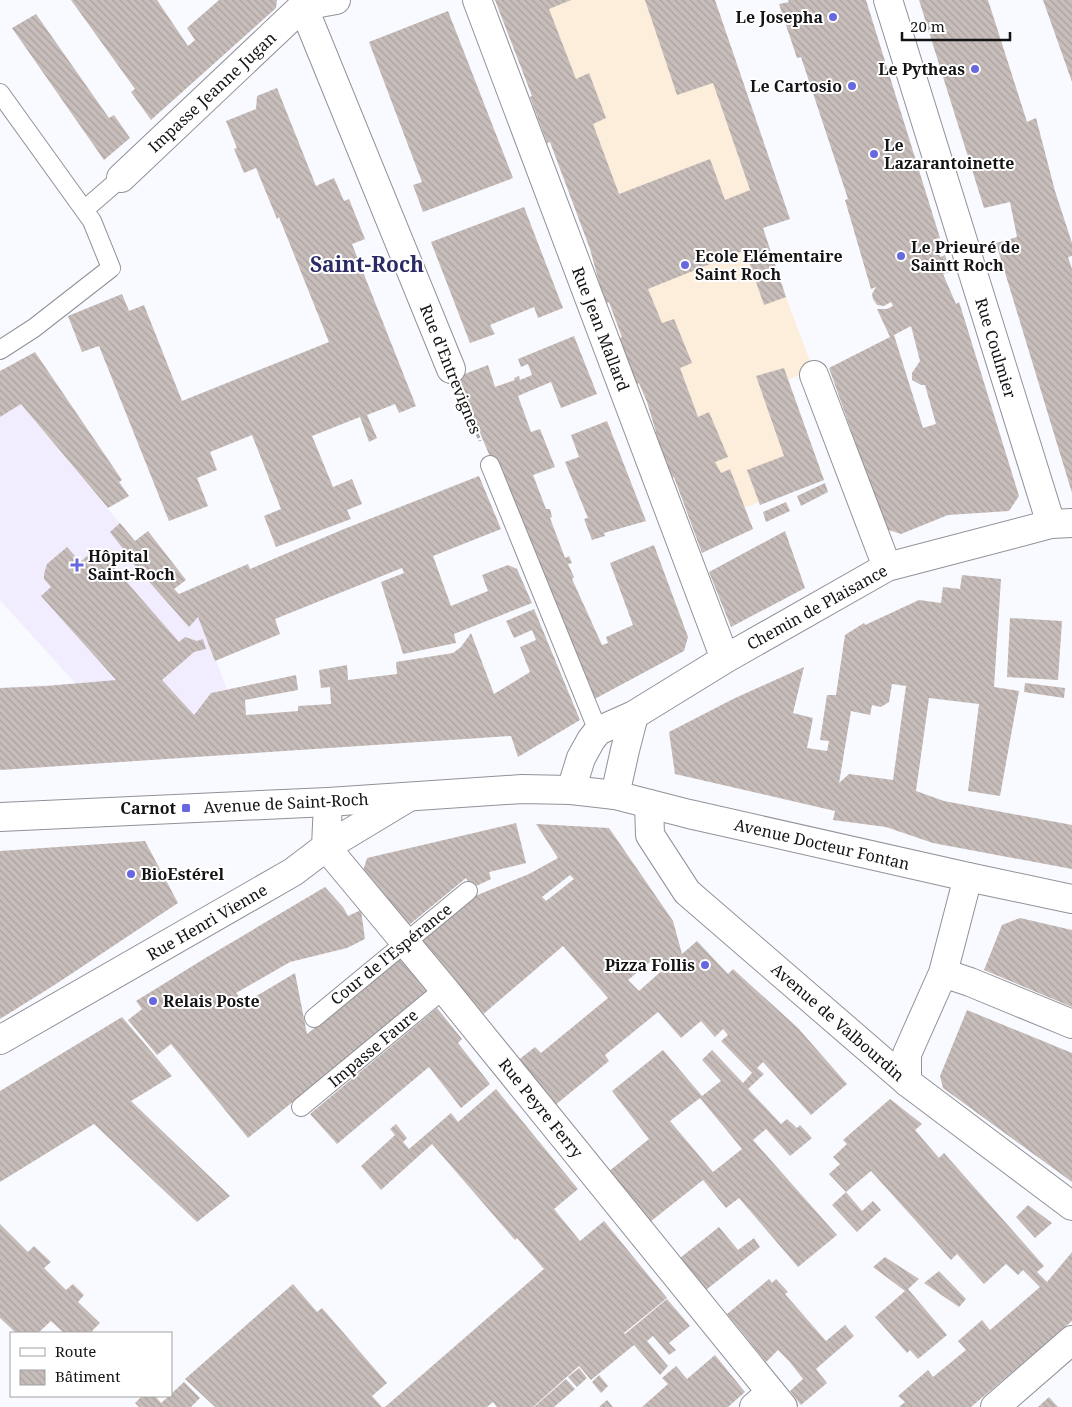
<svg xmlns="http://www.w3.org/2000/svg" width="1072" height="1407" font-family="'Noto Serif',serif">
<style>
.education{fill:#fdeedb}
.medical{fill:#f2edfe}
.building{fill:url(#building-back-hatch);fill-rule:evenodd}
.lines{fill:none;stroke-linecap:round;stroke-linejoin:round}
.service-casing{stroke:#919199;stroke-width:20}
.minor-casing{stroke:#919199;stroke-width:30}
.tertiary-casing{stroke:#919199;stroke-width:30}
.secondary-casing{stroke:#919199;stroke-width:30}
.path{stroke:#a3a3a7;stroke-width:3;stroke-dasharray:4 2.5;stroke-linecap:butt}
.service{stroke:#fff;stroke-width:18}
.minor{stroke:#fff;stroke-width:28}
.tertiary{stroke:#fff;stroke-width:28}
.secondary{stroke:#fff;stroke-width:28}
.poi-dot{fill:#6767e0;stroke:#fff;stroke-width:2}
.labels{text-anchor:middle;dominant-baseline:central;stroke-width:4;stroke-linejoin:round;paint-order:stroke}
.poi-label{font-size:16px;font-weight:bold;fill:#141417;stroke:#fff;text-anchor:start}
.street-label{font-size:16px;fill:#141417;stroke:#fff}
.district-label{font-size:21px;font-weight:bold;fill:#2a2b65;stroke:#fff}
</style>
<defs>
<pattern id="building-back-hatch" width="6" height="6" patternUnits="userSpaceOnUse" patternTransform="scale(1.25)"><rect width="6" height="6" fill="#c7bdba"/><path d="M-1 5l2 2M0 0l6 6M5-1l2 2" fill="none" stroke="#aaa29f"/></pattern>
</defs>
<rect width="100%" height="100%" fill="#f9faff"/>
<path class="education" d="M495 0H685L786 297 813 369 788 380 824 480 759 502 745 508 730 469 680 492 674 477 671 478 654 432 656 431 647 402 639 384H636L619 339 621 337 609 303 605 304 590 249 550 142 547 143 530 97 532 96Z"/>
<path class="medical" d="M21 404 200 620 227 689 211 693 192 716 196 757 0 770V688L75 683 0 600V417Z"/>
<path class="building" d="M71 0H157L188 46 195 40 187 28 219 0H277L276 8 151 120 131 92 135 89Z
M495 0H571L549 9 576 79 589 73 606 118 593 124 619 194 710 159 725 200 750 190 713 83 677 95 645 0H715L790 219 763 228 786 297 764 305 745 250 648 289 662 323 674 319 692 363 680 368 698 417 709 412 728 457 715 462 721 473 730 469 753 529 702 553 674 477 671 478 654 432H656L647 402 639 383 636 384 619 339 622 337 609 302 605 304 590 249 550 142 547 143 530 97 532 96Z
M788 0H866L940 238 935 239 940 257 945 255 950 272 943 274 956 304 959 302 961 308 1019 496 1009 511 948 515 901 534 886 529 829 368 890 337 877 309H887L893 306 891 302 884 306 877 305 873 299 872 294 876 287 871 289 845 200 848 199 801 57 797 58 779 4 789 2ZM911 326 920 361 912 373V380L921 385H925L936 424 923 428 894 335Z
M919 0H988L1027 122 1036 118 1055 191 1072 243V256L1068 257 1072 269V493L996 243 1017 237 1010 202 984 208Z
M1043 0H1072V82Z
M448 11 513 178 423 212 413 185 422 182 369 42Z
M36 14 109 118 114 115 130 138 104 160 12 28Z
M277 88 316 186 334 178 344 201 349 199 365 239 352 244 416 406 399 413 395 404 367 415 377 438 369 442 360 417 312 436 333 487 352 479 362 504 347 510 351 519 276 547 264 516 281 509 252 435 210 452 217 470 197 478 208 506 169 521 99 346 82 352 68 316 122 294 129 311 144 305 182 401 329 342 279 217 277 219 256 168 244 173 234 149 237 148 226 121 256 109 257 96Z
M524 207 563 308 538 318 534 307 490 325 495 334 470 343 431 242Z
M574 336 597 394 561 408 551 382 518 396 531 432 540 429 555 467 533 475 546 509H550L552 517 550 518 565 558 569 556 572 563 568 564 574 577 572 579 602 645 608 643 606 637 633 625 610 563 654 545 688 637 684 651 591 701 457 377 488 365 495 387 515 380 514 378 519 376 520 380 532 375 528 364 521 367 518 359Z
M35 352 122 480 119 482 129 496 108 508 21 404 0 417V371Z
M784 368 824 480 760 505 747 470 784 456 756 376Z
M607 421 646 521 604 533 605 536 592 540 584 519 588 518 565 462 579 457 571 435Z
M479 476 501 529 433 556 451 606 488 591 482 575 508 565 517 569 532 603 454 634 456 643 403 654 381 582 404 573 402 568 275 619 280 634 215 661 198 617 189 627 122 551 124 550 110 532 120 523 135 541 148 531 186 580 174 589 179 594 248 564 250 569 344 529Z
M825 483 828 492 801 506 797 496Z
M786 502 790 511 766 522 763 512Z
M785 531 805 588 731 627 709 572Z
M67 547 80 562 97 548 179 642 185 637 197 641 203 639 206 649 194 652 162 680 194 715 211 693 296 675 298 690 245 700 246 715 298 711V706L331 704 330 687 321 688 319 670 347 665 348 680 397 674 396 662 453 653 461 647 471 633 494 694 530 672 520 647 536 640 532 630 514 638 506 621 534 609 580 720 518 757 511 736 0 770V688L47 686 116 680 41 596 51 587 44 579V574L47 564Z
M962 575 1001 579 994 687 1019 691 1000 796 968 791 979 704 929 698 916 791 944 801 1072 825V869L933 843 886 827 833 820 835 811 675 774 669 732 733 699 804 667 793 713 813 718 807 748 827 751 829 741 820 740 827 695H836L845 635 864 623 865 625 919 600 941 603 943 587 960 589ZM892 684 906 686 893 780 849 774 839 783 851 711 870 715 872 705 881 707 889 702Z
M1010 618 1062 621 1058 680 1007 677Z
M1025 683 1065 688 1064 698 1024 692Z
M516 823 526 863 489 872 491 879 472 888 466 878 403 930 362 874 367 858Z
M536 824 609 828 673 921 682 954 697 941 728 974 733 969 798 1028 847 1084 811 1115 763 1062 757 1068 764 1074 748 1089 781 1124 787 1119 797 1128 800 1125 812 1138 790 1156 766 1129 753 1140 837 1235 798 1267 739 1198 726 1208 703 1180 650 1222 608 1172 649 1139 612 1091 663 1050 702 1096 721 1081 702 1060 712 1050 743 1083 752 1073 721 1041 728 1035 723 1029 715 1037 701 1021 681 1038 658 1012 605 1055 609 1061 554 1106 517 1061 535 1047 541 1053 608 998 563 946 481 1016 414 945 475 895V896L529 874 558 858ZM570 875 574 879 546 901 542 897ZM656 957 666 967 639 991 628 980ZM700 1098 742 1149 713 1172 670 1121Z
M145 841 178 903 56 984 0 1019V851Z
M325 887 343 907 348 916 361 910 365 939 347 948 290 962 236 993 245 1003 295 973 307 1034 401 958 429 992 248 1138 171 1044 157 1055 128 1020 142 1009 136 1001 207 957Z
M1020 918 1072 930V1007L984 970 1002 925Z
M437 1008 462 1039 458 1043 490 1084 461 1108 429 1067 337 1144 310 1114Z
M967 1010 1072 1053V1182L943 1088 940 1076Z
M122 1017 172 1076 131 1101 230 1196 197 1222 94 1124 0 1182V1091Z
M496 1089 578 1189 554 1209 580 1241 604 1221 667 1298 624 1333 631 1342 625 1334 667 1299 690 1326 669 1343 676 1350 669 1355 653 1336 647 1341 668 1366 660 1375 634 1345 591 1380 579 1366 533 1407H497L493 1402 487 1407H385L544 1269 517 1238 515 1240 432 1144 381 1190 361 1166 395 1135 390 1129 396 1124 407 1138 403 1142 409 1149 451 1113 458 1122Z
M890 1099 922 1124 915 1130 939 1158 944 1153 1044 1266 1037 1272 1047 1282 1072 1252V1321L971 1407H899L905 1402 898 1396 928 1370 933 1377 966 1350 958 1341 982 1320 990 1330 1040 1287 1023 1270 1018 1275 1006 1264 984 1284 957 1254 951 1260 871 1171 846 1192 829 1174 840 1164 833 1157 847 1144 843 1140Z
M846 1192 862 1211 873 1201 881 1210 857 1232 832 1205Z
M1028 1205 1052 1223 1035 1238 1016 1217Z
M0 1224 28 1252 34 1246 51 1262 44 1268 66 1290 73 1284 84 1295 78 1302 100 1323 92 1331 94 1333H64L51 1321 38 1333H16L0 1318Z
M719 1227 738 1250 754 1238 760 1247 706 1290 680 1258Z
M885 1257 919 1279 908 1289 947 1335 918 1359 910 1350 907 1353 875 1317 905 1291 873 1267Z
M939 1271 966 1299 959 1307 924 1283Z
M769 1279 772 1283 776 1279 788 1292 785 1294 826 1341 845 1325 854 1336 816 1369 827 1383 801 1405 790 1391 803 1379 789 1361 778 1350 766 1362 727 1314Z
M293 1284 317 1312 322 1308 387 1383 372 1396 382 1407H215L185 1379Z
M715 1355 745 1392 728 1407H642L668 1384 662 1378 676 1366 687 1379Z
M579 1368 587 1378 577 1387 568 1377Z
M599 1375 608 1386 601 1393 592 1382Z
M566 1379 575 1389 554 1407H534Z
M184 1382 200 1398 191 1407H139L135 1403 142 1396H155L161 1403 169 1396H171V1394Z
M1049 1397 1058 1407H1038Z
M607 1400 613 1407H599Z"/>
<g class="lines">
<g class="service-casing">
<path id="service" d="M0 93 92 221 111 268 34 328 0 350
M84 210 121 178
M490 465 598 731
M314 1018 468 891
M301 1107 444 989"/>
</g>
<g class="minor-casing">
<path id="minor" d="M303 0V6L451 369
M477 0 725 659
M888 0 1051 524
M303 6 336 0
M121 178 303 6
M814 375 887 567
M571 790 581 758 591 740 598 731 634 715 725 659 887 567 1051 524 1072 523
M615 795 625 750 634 715
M328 802 326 847 444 989 783 1407
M943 973 970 982 1072 1024
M0 1040 293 872 326 847 409 797
M907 1082V1054L943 973 968 877
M754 1407 771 1392
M995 1407 1072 1340"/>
</g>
<g class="tertiary-casing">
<path id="tertiary" d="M649 804 650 835 687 892 907 1082 1072 1206"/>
</g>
<g class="secondary-casing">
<path id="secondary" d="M0 817 328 802 522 789 571 790 615 795 689 814 968 877 1072 899"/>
</g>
<path class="path" d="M463 398 480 441"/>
<use href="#service" class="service"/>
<use href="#minor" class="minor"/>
<use href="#tertiary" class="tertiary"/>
<use href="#secondary" class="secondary"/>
</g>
<g class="poi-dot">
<circle cx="833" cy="17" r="5"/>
<circle cx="975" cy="69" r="5"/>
<circle cx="852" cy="86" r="5"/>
<circle cx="874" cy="154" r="5"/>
<circle cx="901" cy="256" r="5"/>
<circle cx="685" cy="265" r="5"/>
<path d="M74.5 557.5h5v5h5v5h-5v5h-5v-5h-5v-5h5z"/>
<rect x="181" y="803" width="10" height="10" rx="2.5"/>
<circle cx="131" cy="874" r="5"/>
<circle cx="705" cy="965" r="5"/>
<circle cx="153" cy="1001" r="5"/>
</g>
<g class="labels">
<g class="poi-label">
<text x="823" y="17" text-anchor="end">Le Josepha</text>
<text x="965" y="69" text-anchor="end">Le Pytheas</text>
<text x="842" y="86" text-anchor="end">Le Cartosio</text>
<text x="884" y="145">Le<tspan x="884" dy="18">Lazarantoinette</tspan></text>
<text x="911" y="247">Le Prieuré de<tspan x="911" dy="18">Saintt Roch</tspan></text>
<text x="695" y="256">Ecole Elémentaire<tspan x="695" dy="18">Saint Roch</tspan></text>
<text x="88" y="556">Hôpital<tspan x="88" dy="18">Saint-Roch</tspan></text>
<text x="176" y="808" text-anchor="end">Carnot</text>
<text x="141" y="874">BioEstérel</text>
<text x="695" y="965" text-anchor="end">Pizza Follis</text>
<text x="163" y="1001">Relais Poste</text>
</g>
<g class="street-label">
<text transform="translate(212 92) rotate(-43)">Impasse Jeanne Jugan</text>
<text transform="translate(601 329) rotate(69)">Rue Jean Mallard</text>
<text transform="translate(996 348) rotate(73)">Rue Coulmier</text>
<text transform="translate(451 369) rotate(68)">Rue d'Entrevignes</text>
<text transform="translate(817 607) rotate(-29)">Chemin de Plaisance</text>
<text transform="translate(286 803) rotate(-3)">Avenue de Saint-Roch</text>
<text transform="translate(822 844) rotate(13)">Avenue Docteur Fontan</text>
<text transform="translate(207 922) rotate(-30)">Rue Henri Vienne</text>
<text transform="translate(391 954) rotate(-39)">Cour de l'Espérance</text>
<text transform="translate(838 1022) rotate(41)">Avenue de Valbourdin</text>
<text transform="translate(373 1048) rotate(-40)">Impasse Faure</text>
<text transform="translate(541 1108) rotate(51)">Rue Peyre Ferry</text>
</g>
<g class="district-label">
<text x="367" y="264">Saint-Roch</text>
</g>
</g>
<rect x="10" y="1332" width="162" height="65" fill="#ffffff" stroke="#a1a1a2"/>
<rect x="20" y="1348" width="25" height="8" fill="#ffffff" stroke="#a1a1a2"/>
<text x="55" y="1357" font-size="15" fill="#141417">Route</text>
<rect x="20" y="1370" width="25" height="15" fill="url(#building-back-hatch)" stroke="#a1a1a2"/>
<text x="55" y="1382" font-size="15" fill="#141417">Bâtiment</text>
<path d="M902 32v8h108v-8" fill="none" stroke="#141417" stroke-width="2.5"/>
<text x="910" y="32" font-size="15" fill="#141417" stroke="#ffffff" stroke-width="4" paint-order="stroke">20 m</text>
</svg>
